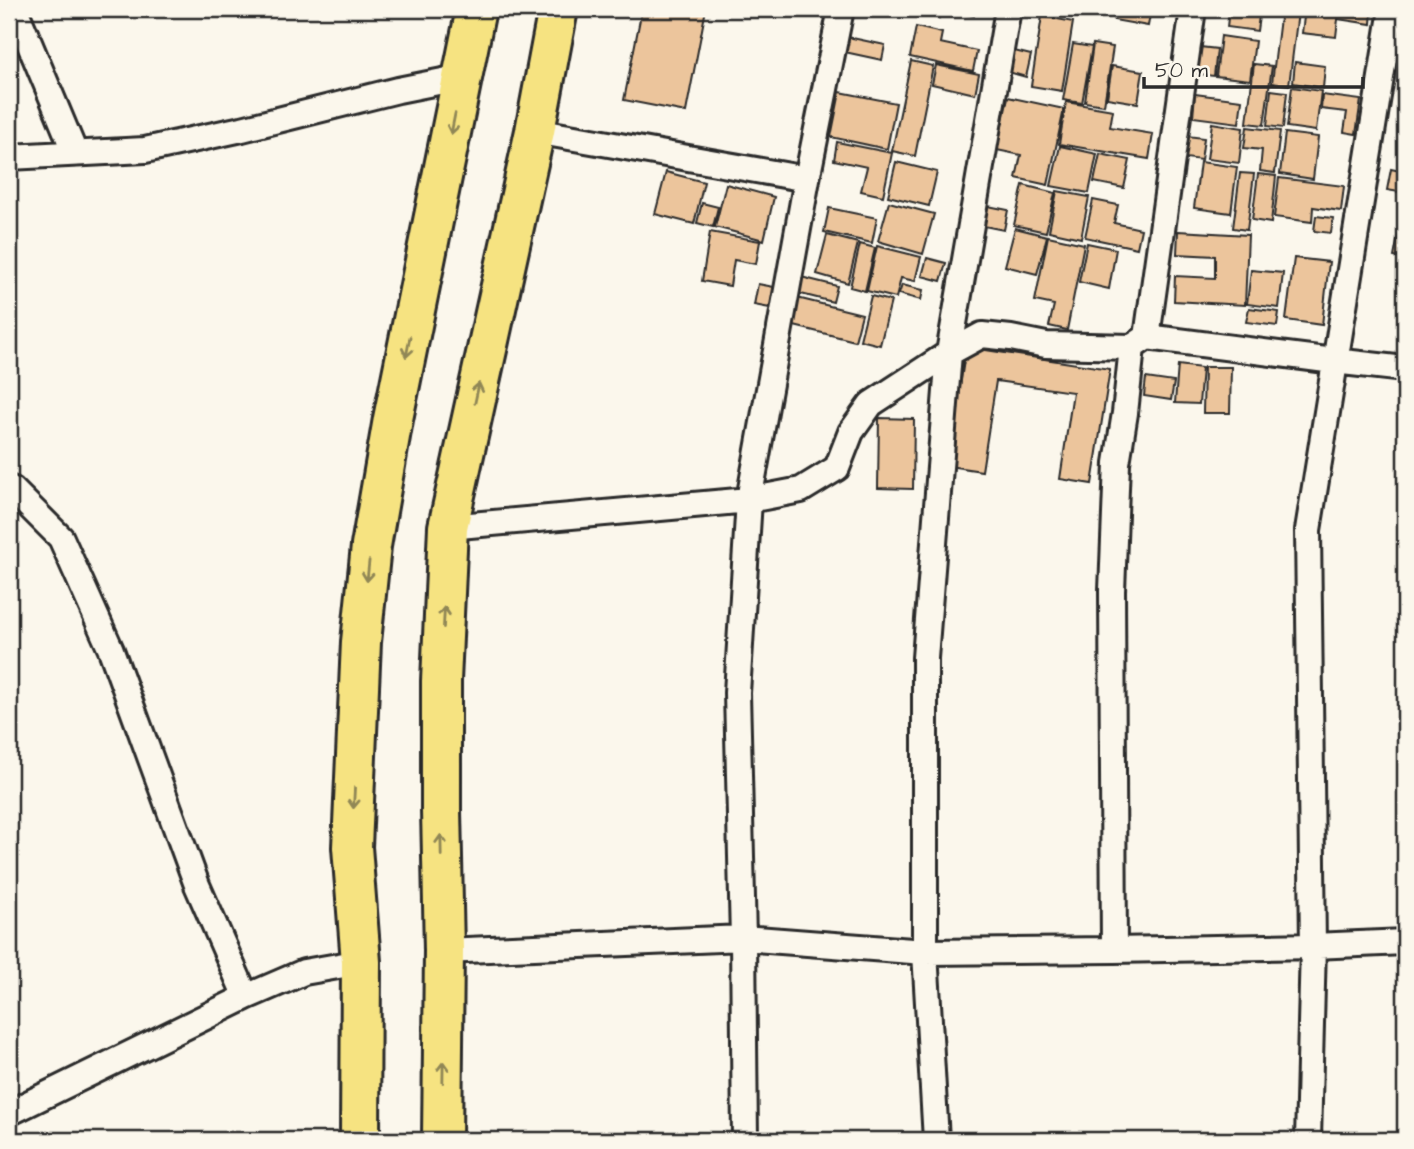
<svg xmlns="http://www.w3.org/2000/svg" width="1414" height="1149" font-family="'Architects Daughter',sans-serif">
<style>
.building{fill:#ecc59c;stroke:#2b2b2b;stroke-width:2}
.lines{fill:none;stroke-linecap:round;stroke-linejoin:round}
.minor-casing{stroke:#2b2b2b;stroke-width:30}
.trunk-casing{stroke:#2b2b2b;stroke-width:44}
.minor{stroke:#fbf7ec;stroke-width:24}
.trunk{stroke:#f6e381;stroke-width:38}
.oneway{stroke:#908756}
</style>
<rect width="100%" height="100%" fill="#fbf7ec"/>
<filter id="ink" filterUnits="userSpaceOnUse"><feTurbulence type="fractalNoise" baseFrequency=".0143" numOctaves="2"/><feDisplacementMap in="SourceGraphic" scale="14" xChannelSelector="R" yChannelSelector="G"/><feConvolveMatrix kernelMatrix="1 2 1 2 8 2 1 2 1" color-interpolation-filters="sRGB"/></filter>
<g filter="url(#ink)">
<path class="building" d="M642 9H706L686 112 624 100Z
M900 9H941L939 18 900 11Z
M952 9H976L974 16 951 11Z
M1095 9H1151L1148 26 1114 20 1116 13Z
M1229 9H1260L1257 31 1227 27Z
M1305 9H1372L1371 24 1338 19 1336 37 1302 33Z
M1281 10 1298 12 1289 85 1272 83Z
M1042 16 1073 22 1062 91 1031 86Z
M916 27 942 33 940 43 977 51 973 71 910 57Z
M843 36 885 45 882 60 840 51Z
M1221 36 1255 41 1250 80 1216 76Z
M1073 44 1092 47 1082 103 1063 100Z
M1093 44 1113 47 1104 105 1085 102Z
M1200 47 1217 49 1214 76 1197 74Z
M1010 50 1031 55 1026 77 1005 71Z
M911 61 933 66 915 156 892 151Z
M1295 62 1325 66 1323 88 1293 83Z
M1254 64 1272 66 1264 125 1247 123Z
M936 65 979 74 975 94 932 84Z
M1112 66 1143 71 1138 103 1107 98Z
M1292 87 1321 91 1316 131 1287 127Z
M1271 90 1287 92 1283 128 1267 126Z
M840 92 896 103 887 149 831 137Z
M1195 94 1242 100 1239 123 1193 117Z
M1322 95 1361 100 1356 134 1344 132 1347 112 1321 109Z
M1008 97 1064 109 1048 185 1016 178 1021 155 997 150Z
M1066 102 1113 110 1110 127 1153 134 1149 159 1059 144Z
M1212 123 1243 128 1239 163 1207 159Z
M1247 127 1280 131 1275 173 1260 171 1262 150 1244 148Z
M1285 133 1318 137 1313 179 1280 174Z
M1187 136 1204 138 1201 160 1185 158Z
M837 142 892 153 883 196 861 191 867 167 834 160Z
M1060 146 1097 154 1089 193 1051 186Z
M1100 154 1130 160 1124 188 1094 182Z
M896 162 937 172 929 206 888 196Z
M1200 162 1237 167 1231 213 1194 208Z
M1391 169 1405 172V193L1387 190Z
M666 172 704 182 694 224 655 214Z
M1240 173 1254 174 1247 230 1233 228Z
M1258 174 1276 176 1271 223 1252 220Z
M1279 178 1344 186 1341 211 1313 207 1312 222 1274 217Z
M726 184 774 197 764 240 715 227Z
M1023 185 1055 193 1046 232 1014 225Z
M1057 191 1089 197 1081 238 1049 231Z
M1093 200 1118 205 1114 223 1141 229 1137 248 1085 237Z
M889 202 934 214 923 254 878 241Z
M702 203 718 207 713 227 697 223Z
M988 206 1008 210 1004 230 984 226Z
M829 208 877 218 872 243 824 232Z
M1316 216 1333 218 1331 233 1314 231Z
M1401 221H1405V259L1394 257Z
M1015 228 1047 236 1037 274 1005 266Z
M1178 231 1248 235 1245 305 1174 301 1175 276 1215 278V256L1177 254Z
M710 232 760 241 756 264 734 260 730 286 702 281Z
M827 235 858 243 848 283 817 274Z
M1048 236 1084 244 1067 330 1049 326 1054 305 1035 301Z
M1087 243 1116 249 1109 289 1079 282Z
M860 244 875 248 865 291 850 287Z
M877 246 921 257 915 281 901 278 896 298 867 291Z
M927 258 946 263 941 281 922 276Z
M1294 258 1329 262 1322 325 1286 320Z
M1251 270 1283 273 1279 308 1247 304Z
M801 277 837 286 833 302 797 293Z
M758 284 774 287 770 308 754 305Z
M902 285 923 290 921 300 899 294Z
M871 296 891 301 880 345 860 340Z
M797 298 862 314 855 341 790 325Z
M1249 308 1279 312 1277 326 1246 322Z
M966 347 1110 369 1092 484 1060 479 1073 392 996 381 982 471 948 466Z
M1178 365 1202 368 1199 404 1175 403Z
M1204 367H1231L1230 413H1203Z
M1146 378 1174 382 1171 400 1144 396Z
M879 418 914 419 913 489 878 488Z"/>
<g class="lines">
<g class="minor-casing">
<path id="minor" d="M15 9 75 153
M535 131 807 179
M9 157 145 150 242 129 398 90 463 77
M1147 337 1193 9
M9 488 13 490 61 538 111 650 197 885 246 997
M448 527 749 500 801 490 837 468 851 432 871 404 949 353 982 335 1011 338 1046 345 1132 347
M1114 950 1112 591 1117 463 1125 413 1132 347 1147 337 1334 361 1405 369
M444 951 743 938 925 952 1114 950 1313 946 1405 942
M9 1113 246 997 304 972 361 962
M745 1140 743 938 737 693 749 500 807 179 841 9
M936 1140 925 952V658L949 353 1008 9
M1308 1140 1313 946 1308 530 1392 9"/>
</g>
<g class="trunk-casing">
<path id="trunk" d="M360 1140 361 962 352 847 361 642 371 546 393 419 476 9
M442 1140 444 951 441 810V681L448 527 535 131 558 9"/>
</g>
<use href="#minor" class="minor"/>
<use href="#trunk" class="trunk"/>
</g>
<defs><path id="oneway-shaft" d="M-6 0H5M1.5-3L5.5 0L1.5 3" fill="none" stroke-width="1.6" stroke-linecap="round" stroke-linejoin="round" transform="scale(1.75)"/></defs>
<g class="oneway">
<use href="#oneway-shaft" transform="translate(453 124) rotate(101)"/>
<use href="#oneway-shaft" transform="translate(408 347) rotate(101)"/>
<use href="#oneway-shaft" transform="translate(477 393) rotate(-78)"/>
<use href="#oneway-shaft" transform="translate(368 571) rotate(96)"/>
<use href="#oneway-shaft" transform="translate(444 617) rotate(-87)"/>
<use href="#oneway-shaft" transform="translate(354 798) rotate(93)"/>
<use href="#oneway-shaft" transform="translate(441 845) rotate(-91)"/>
<use href="#oneway-shaft" transform="translate(443 1072) rotate(-89)"/>
</g>
</g>
<rect width="1414" height="1149" fill="none" stroke="#fbf7ec" stroke-width="35"/>
<rect x="18" y="18" width="1379" height="1114" fill="none" stroke="#2b2b2b" stroke-width="2.5" filter="url(#ink)"/>
<path d="M1144 77v10h219v-10" fill="none" stroke="#2b2b2b" stroke-width="3.5"/>
<text x="1155" y="77" font-size="21" fill="#2b2b2b" stroke="#fbf7ec" stroke-width="5" paint-order="stroke">50 m</text>
</svg>
